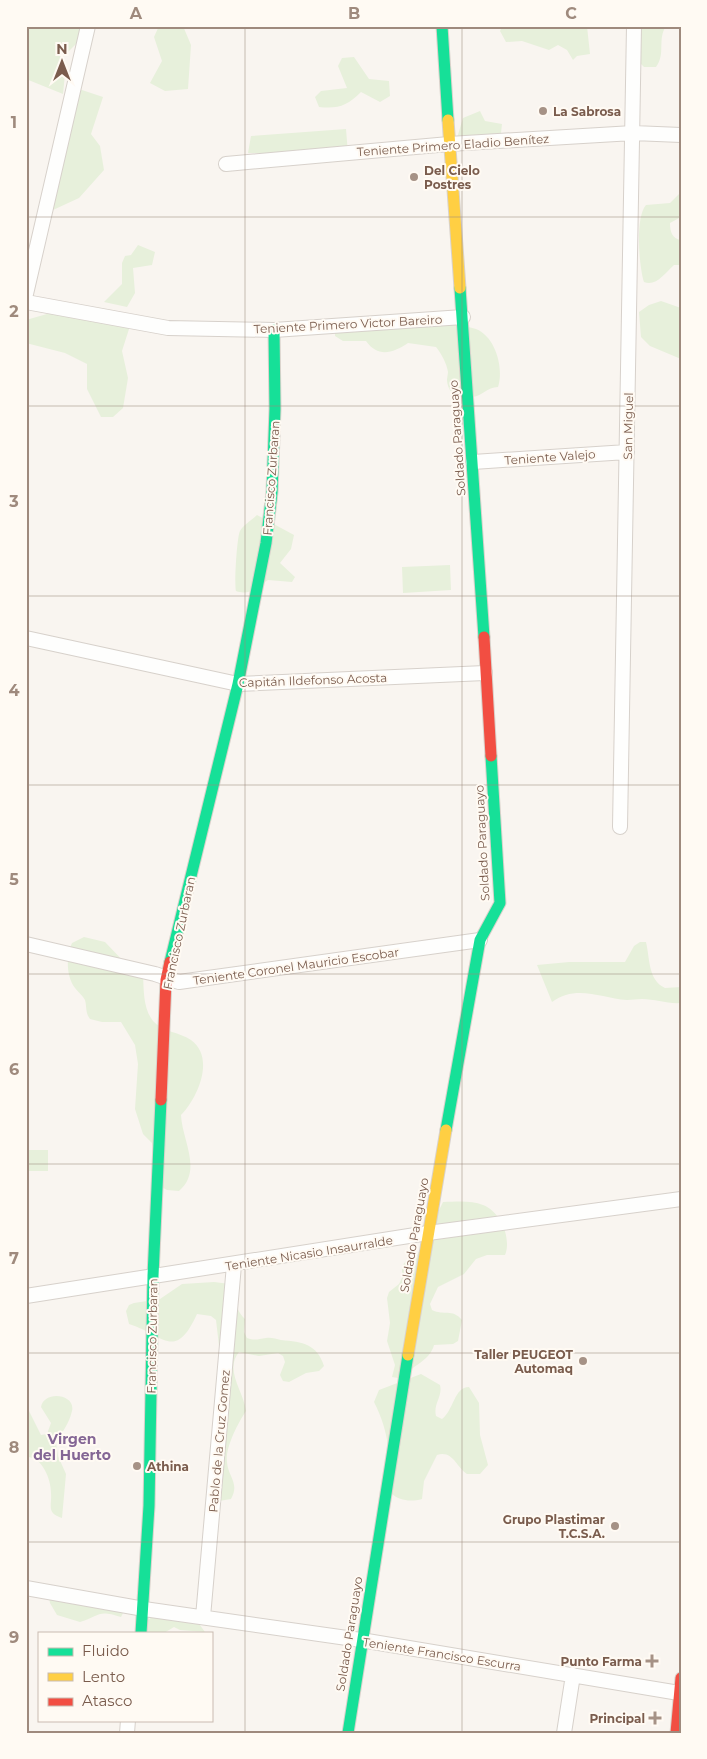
<svg xmlns="http://www.w3.org/2000/svg" width="707" height="1759" font-family="Montserrat,sans-serif">
<style>
.green{fill:#e7f0db}
.lines{fill:none;stroke-linecap:round;stroke-linejoin:round}
.street-casing{stroke:#d7d1cb;stroke-width:16}
.fast-casing{stroke:#d9d2cb;stroke-width:13}
.slow-casing{stroke:#d9d2cb;stroke-width:13}
.jam-casing{stroke:#d9d2cb;stroke-width:13}
.street{stroke:#fefefd;stroke-width:14}
.fast{stroke:#16e098;stroke-width:11}
.slow{stroke:#ffcf43;stroke-width:11}
.jam{stroke:#f24e42;stroke-width:11}
.grid{fill:none;stroke:#9f8a7d;stroke-width:1;stroke-opacity:0.55}
.poi-dot{fill:#a69286;stroke:#fffaf3;stroke-width:2}
.labels{text-anchor:middle;dominant-baseline:central;stroke-width:4;stroke-linejoin:round;paint-order:stroke}
.poi-label{font-size:12px;font-weight:bold;fill:#7a5c4d;stroke:#fffaf3;text-anchor:end}
.street-label{font-size:12px;fill:#7a5c4d;stroke:#fffaf3}
.neighbourhood-label{font-size:14px;font-weight:bold;fill:#846695;stroke:#fffaf3}
.neatline{fill:none;stroke:#9f8a7d;stroke-width:2}
.grid-label{font-size:16px;text-anchor:middle;font-weight:bold;fill:#9f8a7d}
</style>
<rect width="100%" height="100%" fill="#f9f5f0"/>
<path class="green" d="M26 26H79V41L59 61 65 74 63 94 26 79Z
M159 26H183L191 45 188 89 165 91 150 83 162 61 154 37Z
M509 26H587L590 54 577 56 573 60 567 50 558 45 549 50 522 41 506 42 500 31 502 27Z
M631 26H666C657 40 666 54 656 67H644L640 63Z
M354 57 369 79 389 81 390 96 380 102 361 92C347 106 338 109 319 107L315 97 321 91 347 88 338 66 342 58Z
M79 89 103 97 91 134 100 146 104 170 79 198 40 216Z
M480 111 485 121 502 124 501 133 485 145 457 138 463 118Z
M346 129 348 154 248 153 251 136Z
M681 192V217L670 223C670 231 672 239 681 240V265H674C665 273 656 287 644 282 639 267 635 217 646 205L670 203Z
M138 245 155 252 152 265 133 268 135 293 127 307 104 302 122 284V263L125 256 131 255Z
M661 301 681 308V359L650 346 641 337 639 312 649 305Z
M68 308 126 315 129 329 122 351 128 378 123 408 113 417H101L87 389V364L65 353 26 343V320Z
M438 321C450 324 464 325 476 329 496 337 504 369 498 387 487 387 482 396 473 397 459 398 448 395 447 380 447 379 448 373 448 372 447 364 441 353 436 347L408 343C393 353 378 358 366 341H343L335 336V332Z
M257 515 294 535 291 549 280 563 295 577 292 582 268 580C258 587 249 596 236 591 234 585 237 536 240 531 243 525 252 520 257 515Z
M450 565 451 590 403 593 402 567Z
M84 937 105 942 128 966 143 976C144 991 143 1008 153 1021 163 1032 179 1032 191 1040 216 1058 197 1099 181 1115 182 1140 203 1171 179 1191L167 1190 160 1186 152 1143 143 1134 135 1109 138 1064 135 1045 121 1022H102L90 1019C85 1012 87 1007 85 1000 83 996 78 992 75 988 66 976 66 956 72 943Z
M640 942H646C650 959 648 980 665 988L681 987V1003C667 1004 655 999 642 999 637 999 632 1000 627 1000 601 998 576 984 552 1002L537 965 569 962H625L634 946Z
M26 1150H48V1171H26Z
M443 1202C455 1202 471 1200 483 1205 500 1211 512 1238 505 1255H487L476 1259 464 1274 438 1287 430 1304 432 1310C444 1316 452 1308 462 1320L458 1341 453 1344 434 1345C430 1361 410 1368 398 1378L392 1377 395 1365 387 1341 390 1323 387 1298 389 1292 399 1284 402 1278V1266L406 1261 417 1255Z
M214 1282 238 1285C240 1300 231 1305 245 1319L244 1332 247 1338C255 1341 258 1339 266 1338 271 1337 276 1339 281 1340 303 1342 317 1344 324 1366L319 1371 306 1373 289 1382 283 1381 280 1375 285 1362 283 1356 278 1353 259 1356 239 1352C224 1370 244 1392 246 1411 238 1423 225 1448 227 1462 228 1477 240 1483 231 1499L219 1501 222 1372 216 1320 211 1316 197 1314C175 1362 164 1335 129 1324L126 1311 129 1305 134 1303 160 1299 182 1284Z
M421 1374 440 1385C443 1396 433 1404 436 1416L442 1419C454 1410 454 1387 469 1387L479 1403 480 1435 488 1465 480 1474H467C456 1467 453 1450 437 1455L424 1481 422 1499C411 1502 399 1501 391 1493 390 1459 390 1433 374 1402L379 1390Z
M26 1393 28 1409 41 1435 47 1434 51 1423 41 1407C44 1390 76 1394 72 1411 69 1424 62 1432 56 1443L58 1456 66 1474 62 1518C46 1513 52 1506 51 1493 51 1479 42 1456 26 1457Z
M76 1594 115 1596 121 1599 124 1611 121 1617C97 1609 100 1616 80 1622L57 1615 50 1603 49 1597Z
M155 1615 197 1621 205 1632 180 1630 174 1627 164 1633H143L145 1622Z"/>
<g class="lines">
<g class="street-casing">
<path id="street" d="M226 164 449 144 633 133 681 135
M26 294 88 26
M26 302 168 328 274 330 463 317
M473 462 627 452
M26 638 238 684 485 673
M620 827 634 26
M26 944 155 974 179 982 480 940
M26 1296 428 1233 681 1199
M26 1588 144 1609 361 1640 679 1693
M203 1617 234 1265
M127 1733 128 1720
M564 1733 573 1675"/>
</g>
<g class="fast-casing">
<path id="fast" d="M442 26 448 120
M460 288 484 637
M170 962 238 684 266 543 272 492 275 409 274 330
M446 1130 480 940 500 903 491 756
M141 1633 149 1506 153 1276 161 1100
M348 1733 408 1355"/>
</g>
<g class="slow-casing">
<path id="slow" d="M448 120 460 288
M408 1355 446 1130"/>
</g>
<g class="jam-casing">
<path id="jam" d="M484 637 491 756
M161 1100 166 980 170 962
M676 1733 681 1678"/>
</g>
<use href="#street" class="street"/>
<use href="#fast" class="fast"/>
<use href="#slow" class="slow"/>
<use href="#jam" class="jam"/>
</g>
<path class="grid" d="M245 26V1733M462 26V1733M26 217H681M26 406H681M26 596H681M26 785H681M26 974H681M26 1164H681M26 1353H681M26 1542H681"/>
<g class="poi-dot">
<circle cx="543" cy="111" r="5"/>
<circle cx="414" cy="177" r="5"/>
<circle cx="583" cy="1361" r="5"/>
<circle cx="137" cy="1466" r="5"/>
<circle cx="615" cy="1526" r="5"/>
<path d="M649.5 1653.5h5v5h5v5h-5v5h-5v-5h-5v-5h5z"/>
<path d="M652.5 1710.5h5v5h5v5h-5v5h-5v-5h-5v-5h5z"/>
</g>
<g class="labels">
<g class="poi-label">
<text x="553" y="111" text-anchor="start">La Sabrosa</text>
<text x="424" y="170" text-anchor="start">Del Cielo<tspan x="424" dy="14">Postres</tspan></text>
<text x="573" y="1354">Taller PEUGEOT<tspan x="573" dy="14">Automaq</tspan></text>
<text x="147" y="1466" text-anchor="start">Athina</text>
<text x="605" y="1519">Grupo Plastimar<tspan x="605" dy="14">T.C.S.A.</tspan></text>
<text x="642" y="1661">Punto Farma</text>
<text x="645" y="1718">Principal</text>
</g>
<g class="street-label">
<text transform="translate(453 145) rotate(-4)">Teniente Primero Eladio Benítez</text>
<text transform="translate(348 324) rotate(-3)">Teniente Primero Victor Bareiro</text>
<text transform="translate(628 426) rotate(-89)">San Miguel</text>
<text transform="translate(457 438) rotate(-94)">Soldado Paraguayo</text>
<text transform="translate(550 457) rotate(-4)">Teniente Valejo</text>
<text transform="translate(271 478) rotate(-86)">Francisco Zurbaran</text>
<text transform="translate(313 680) rotate(-2)">Capitán Ildefonso Acosta</text>
<text transform="translate(482 843) rotate(-93)">Soldado Paraguayo</text>
<text transform="translate(179 933) rotate(-78)">Francisco Zurbaran</text>
<text transform="translate(296 966) rotate(-8)">Teniente Coronel Mauricio Escobar</text>
<text transform="translate(414 1235) rotate(-80)">Soldado Paraguayo</text>
<text transform="translate(309 1253) rotate(-9)">Teniente Nicasio Insaurralde</text>
<text transform="translate(152 1336) rotate(-89)">Francisco Zurbaran</text>
<text transform="translate(219 1441) rotate(-85)">Pablo de la Cruz Gomez</text>
<text transform="translate(349 1634) rotate(-81)">Soldado Paraguayo</text>
<text transform="translate(442 1654) rotate(9)">Teniente Francisco Escurra</text>
</g>
<g class="neighbourhood-label">
<text x="72" y="1439">Virgen<tspan x="72" dy="16">del Huerto</tspan></text>
</g>
</g>
<rect width="707" height="1759" fill="none" stroke="#fffaf3" stroke-width="55"/>
<rect x="38" y="1632" width="175" height="90" fill="#fffaf3" stroke="#cabbb1"/>
<rect x="48" y="1648" width="25" height="8" fill="#16e098" stroke="#cabbb1"/>
<text x="82" y="1656" font-size="15" fill="#7a5c4d">Fluido</text>
<rect x="48" y="1673" width="25" height="8" fill="#ffcf43" stroke="#cabbb1"/>
<text x="82" y="1682" font-size="15" fill="#7a5c4d">Lento</text>
<rect x="48" y="1698" width="25" height="8" fill="#f24e42" stroke="#cabbb1"/>
<text x="82" y="1706" font-size="15" fill="#7a5c4d">Atasco</text>
<g transform="translate(62 62)" stroke="#fffaf3" stroke-width="4" paint-order="stroke">
<path d="M0-4L9 19L0 12L-9 19Z" fill="#7a5c4d"/>
<text y="-8" font-size="14" font-weight="bold" text-anchor="middle" fill="#7a5c4d">N</text>
</g>
<rect x="28" y="28" width="652" height="1704" class="neatline"/>
<g class="grid-label">
<text x="136" y="19">A</text>
<text x="354" y="19">B</text>
<text x="571" y="19">C</text>
<text x="14" y="128">1</text>
<text x="14" y="317">2</text>
<text x="14" y="507">3</text>
<text x="14" y="696">4</text>
<text x="14" y="885">5</text>
<text x="14" y="1075">6</text>
<text x="14" y="1264">7</text>
<text x="14" y="1453">8</text>
<text x="14" y="1643">9</text>
</g>
</svg>
